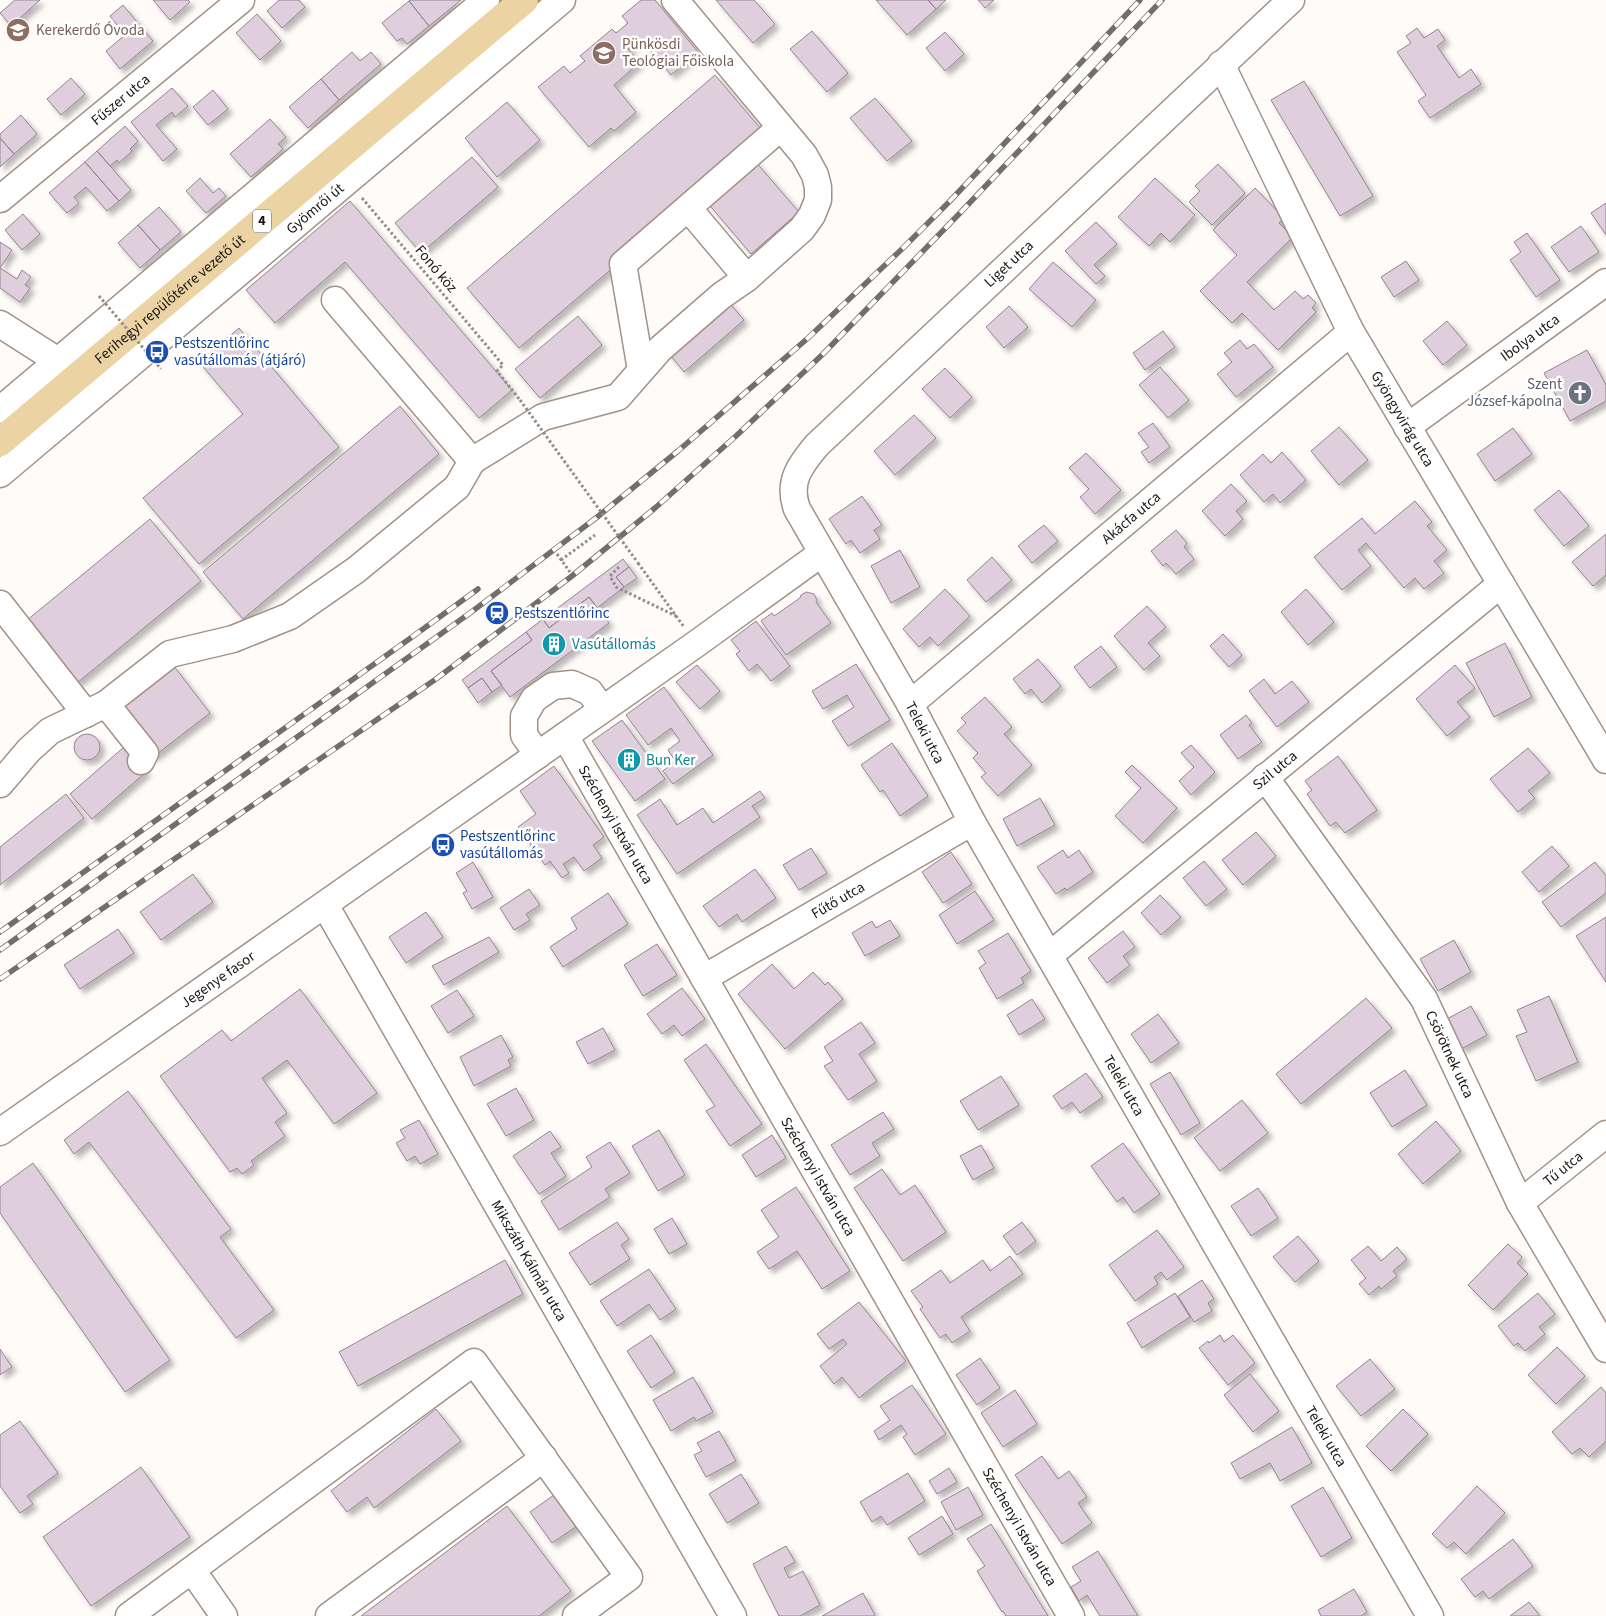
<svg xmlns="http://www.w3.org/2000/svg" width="1606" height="1616" font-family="'Source Sans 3',sans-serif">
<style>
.building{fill:#dfcedc;stroke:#948491;filter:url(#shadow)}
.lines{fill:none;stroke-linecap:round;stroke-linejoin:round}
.minor-casing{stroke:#a39186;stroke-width:29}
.major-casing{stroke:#9b7e49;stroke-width:30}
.path{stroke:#928d89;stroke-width:3;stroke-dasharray:2.5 2.5;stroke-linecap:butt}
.minor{stroke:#fff;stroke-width:26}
.major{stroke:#ecd3a3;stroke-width:28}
.rail-casing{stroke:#736e6a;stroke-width:5.5}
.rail{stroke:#fff;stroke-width:4;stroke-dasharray:11;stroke-linecap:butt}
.path-bridge{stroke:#928d89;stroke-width:3;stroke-dasharray:2.5 2.5;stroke-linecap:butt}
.labels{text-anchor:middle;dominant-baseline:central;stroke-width:5;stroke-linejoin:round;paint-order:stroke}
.shield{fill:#fff;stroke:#605c59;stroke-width:1}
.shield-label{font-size:14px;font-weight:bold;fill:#1c1612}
.education-label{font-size:15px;fill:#785e54;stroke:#fff;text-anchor:start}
.street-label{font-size:15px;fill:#1c1612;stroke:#fff}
.transit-label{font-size:15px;fill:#164399;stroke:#fff;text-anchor:start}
.worship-label{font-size:15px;fill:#5b616d;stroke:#fff;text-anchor:end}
.culture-label{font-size:15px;fill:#0d838f;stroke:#fff;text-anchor:start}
</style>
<defs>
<filter id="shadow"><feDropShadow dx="4.5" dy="4.5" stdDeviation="2.5" flood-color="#0004"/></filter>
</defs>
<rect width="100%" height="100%" fill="#fffbf8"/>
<path class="building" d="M15 0H40L11 26 0 13Z
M153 0H188L190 2 170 20Z
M279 0H299L305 7 282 28 267 11Z
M410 0H461L429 26 409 1Z
M641 0H655L698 52 671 75 641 39 628 49 639 63 614 85 636 112 614 131 611 128 589 147 538 87 564 66 570 73 585 61 580 56 612 29 616 33 628 23 622 16Z
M716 0H754L775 24 753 43Z
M876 0H928L936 9 907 35Z
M928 0H946L936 9Z
M978 0H994L985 8Z
M409 1 429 26 407 44 402 38 397 41 382 23Z
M123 5 153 41 120 69 106 51 125 35 110 16Z
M257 14 281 41 260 60 236 33Z
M1417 28 1424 38 1438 29 1445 40 1437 46 1459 78 1471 69 1481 84 1430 118 1418 101 1426 95 1397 52 1411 43 1406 36Z
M812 31 848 73 827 92 790 49Z
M945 32 964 54 945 71 926 48Z
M352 52 360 61 371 52 381 64 339 100 321 79Z
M715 75 767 136 519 348 467 288Z
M71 78 85 94 61 115 47 99Z
M321 79 339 100 308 128 289 107Z
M1304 81 1373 196 1340 216 1271 100Z
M172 88 188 106 175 117 172 112 156 125 177 149 163 161 131 122Z
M213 90 228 109 208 125 193 107Z
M875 98 912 141 887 161 850 118Z
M507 102 540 140 497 177 465 138Z
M21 115 37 134 14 154 0 138V134Z
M270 119 286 137 278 144 283 149 251 177 230 154Z
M125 126 138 141 130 149 132 151 119 163 117 160 110 166 97 151Z
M0 138 14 154 0 167Z
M97 151 131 190 119 201 85 162Z
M472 157 498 187 421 253 395 223Z
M754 160 799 212 751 254 706 201Z
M85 162 119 201 107 211 86 187 74 197 79 203 67 213 49 193Z
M1218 164 1245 193 1212 225 1189 202 1200 191 1195 186Z
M200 178 213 193 219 188 226 196 206 213 186 191Z
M1155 178 1195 215 1170 242 1161 233 1149 246 1118 217Z
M1255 188 1284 218 1279 223 1293 237 1247 282 1274 310 1295 291 1303 299 1308 295 1316 303 1312 308 1316 312 1278 350 1242 313 1232 323 1200 291 1237 255 1213 230Z
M350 201 512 390 479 418 345 262 275 323 246 290Z
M1606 203V235L1591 213Z
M159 207 181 232 160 250 138 225Z
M23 214 40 234 22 250 5 230Z
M1096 222 1117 244 1094 265 1105 276 1096 284 1065 251Z
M138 225 160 250 140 268 118 243Z
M1581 226 1599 252 1569 272 1551 247Z
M1527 233 1560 280 1536 297 1510 260 1521 252 1514 242Z
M0 242 12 250 0 268 17 279 22 270 31 277 25 285 30 288 20 302 0 288Z
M1406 261 1419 280 1394 297 1381 277Z
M1053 262 1096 300 1072 327 1029 289Z
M726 299 744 320 684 372 666 350Z
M1009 306 1028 327 1004 348 986 327Z
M578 316 602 345 540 398 515 369Z
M1447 321 1467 345 1443 365 1423 341Z
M239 328 339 447 199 564 143 498 243 414 199 362Z
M1163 331 1175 347 1145 370 1133 353Z
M1240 340 1247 349 1254 344 1273 367 1236 397 1217 374 1232 362 1224 353Z
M1587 350 1606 385V401L1570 421 1544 373Z
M1160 367 1189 400 1168 418 1139 385Z
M945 368 972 397 950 418 922 389Z
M400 406 439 454 243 619 203 572Z
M914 415 936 438 895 475 874 451Z
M1153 423 1170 447 1149 463 1141 452 1149 447 1138 433Z
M1339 427 1368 460 1339 485 1311 451Z
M1513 428 1532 454 1495 481 1477 454Z
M1282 452 1306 480 1280 503 1273 494 1264 502 1240 475 1263 454 1271 463Z
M1086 453 1121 490 1095 514 1080 497 1089 489 1069 468Z
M1231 484 1247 501 1236 511 1243 519 1225 536 1202 511Z
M1559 490 1589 526 1564 546 1534 510Z
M862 496 882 525 874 530 880 539 860 553 851 540 846 544 829 519Z
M1415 501 1432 522 1427 526 1447 550 1434 561 1444 573 1424 589 1415 578 1404 588 1366 543 1358 550 1371 566 1342 590 1314 557 1362 518 1375 534Z
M150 519 201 581 77 683 26 621Z
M1044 525 1058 541 1032 563 1018 546Z
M1176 530 1187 543 1184 547 1194 559 1176 574 1166 563 1163 566 1151 551Z
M1606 534V575L1593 586 1572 562Z
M900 550 920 587 891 603 871 566Z
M992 557 1012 580 986 602 967 580Z
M623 559 629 567 616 577 624 587 597 608 589 597 549 628 543 619Z
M629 567 637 578 624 587 616 577Z
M945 589 970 616 938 646 930 637 919 647 903 629Z
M1306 589 1334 622 1308 645 1281 612Z
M806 592 814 594 817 600 816 602 831 623 786 655 761 621 772 613 774 616 800 598 801 595Z
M589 597 609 623 510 697 491 671 532 640 526 632 543 619 549 628Z
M1147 606 1166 627 1148 643 1160 656 1144 670 1114 636Z
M756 621 790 666 771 681 757 664 749 671 736 654 740 651 731 640Z
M526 632 532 640 491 671 502 685 492 692 482 678 468 688 462 680Z
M1223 634 1242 655 1229 667 1210 646Z
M1505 643 1532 697 1494 717 1466 663Z
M1101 646 1117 667 1090 688 1074 667Z
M1038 659 1061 686 1042 703 1031 689 1025 694 1013 679Z
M856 664 890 720 848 746 832 721 854 707 847 695 823 709 812 691Z
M173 665 210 713 153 757 116 708Z
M697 665 720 691 700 709 676 682Z
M1455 665 1475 688 1457 702 1470 717 1447 736 1416 699Z
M482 678 492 692 478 703 468 688Z
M1264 679 1275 694 1292 681 1309 702 1277 727 1249 691Z
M664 687 713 755 673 784 663 771 675 761 668 750 680 741 671 728 648 745 626 715Z
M985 697 1012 727 1004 734 1032 765 998 796 981 777 986 773 973 758 978 753 957 731 966 723 961 718Z
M1246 715 1252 723 1249 725 1262 742 1238 759 1220 735Z
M622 720 665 779 635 801 592 741Z
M74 747a13 13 0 1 1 26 0a13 13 0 1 1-26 0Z
M892 743 928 796 900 816 883 790 880 792 861 765Z
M1191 745 1215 772 1191 795 1179 781 1194 767 1181 753Z
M124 747 146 772 92 819 70 794Z
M1528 748 1550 773 1528 791 1535 798 1518 812 1490 779Z
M1338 756 1377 810 1345 833 1336 822 1330 826 1307 794 1312 790 1305 781Z
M1132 765 1177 808 1143 843 1115 816 1141 788 1125 772Z
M554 766 604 837 593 845 602 858 584 871 574 857 563 864 569 873 562 878 550 861 545 865 518 827 536 814 520 791Z
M760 791 765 798 752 806 760 817 677 874 637 815 660 799 677 825 703 808 713 823Z
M66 794 84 818 0 885V847Z
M1040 798 1055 825 1017 846 1003 819Z
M1256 832 1276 856 1243 885 1222 860Z
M1552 846 1569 866 1539 892 1522 872Z
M811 848 827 873 799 890 783 865Z
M1063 850 1068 858 1079 850 1093 872 1067 890 1065 888 1056 894 1037 867Z
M951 852 972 884 943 903 922 872Z
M1204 861 1227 889 1206 906 1183 878Z
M473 862 493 897 472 909 463 893 467 891 456 873Z
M1595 862 1606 876V893L1561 927 1542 902Z
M755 869 776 898 742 922 737 914 719 927 703 906Z
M193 874 213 902 161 940 140 912Z
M529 889 540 905 526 914 530 920 514 930 500 908Z
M975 891 994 920 957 944 939 915Z
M608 893 628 924 563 967 550 947 577 929 571 918Z
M1160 895 1181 917 1161 935 1141 913Z
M426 912 443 937 406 963 389 937Z
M1606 917V982L1576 936Z
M890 920 900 936 865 956 852 933 872 921 876 928Z
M118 929 134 953 80 989 64 965Z
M1123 931 1135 947 1123 956 1130 965 1107 983 1088 958Z
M1008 933 1031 971 1021 978 1024 983 997 999 979 968 986 963 978 951Z
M489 937 499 952 444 985 432 966Z
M1454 940 1471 972 1438 991 1420 959Z
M657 944 677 975 643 996 624 965Z
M772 964 794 989 813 972 825 985 828 982 843 999 785 1049 738 994Z
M682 988 705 1019 682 1036 674 1025 662 1034 647 1014Z
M300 989 377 1093 334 1124 287 1060 262 1078 287 1113 275 1122 285 1136 251 1161 254 1165 242 1174 237 1168 230 1172 160 1076 222 1030 231 1041Z
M457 990 474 1016 448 1033 431 1006Z
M1549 996 1578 1062 1536 1081 1516 1036 1527 1032 1517 1010Z
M1366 998 1392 1028 1301 1104 1276 1074Z
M1032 999 1045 1019 1019 1035 1007 1015Z
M1471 1006 1487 1035 1461 1049 1445 1020Z
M1158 1014 1179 1043 1151 1063 1131 1034Z
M861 1022 875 1043 859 1054 877 1081 848 1100 824 1066 833 1061 824 1047Z
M603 1028 615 1050 588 1064 576 1042Z
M501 1035 513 1057 508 1060 511 1066 474 1086 460 1057Z
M706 1044 762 1124 730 1146 706 1111 715 1106 684 1060Z
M1405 1070 1427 1105 1392 1127 1370 1093Z
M1170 1072 1200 1123 1181 1135 1150 1084Z
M1086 1073 1103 1097 1080 1113 1072 1102 1062 1109 1053 1096Z
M1001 1076 1019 1105 978 1130 960 1101Z
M516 1088 534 1120 506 1136 487 1104Z
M128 1091 231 1229 220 1237 274 1310 236 1338 89 1142 74 1154 64 1140Z
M1242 1100 1268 1133 1220 1171 1194 1138Z
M883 1112 894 1129 872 1143 880 1156 850 1175 831 1145Z
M419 1120 438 1154 420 1164 415 1156 407 1161 396 1143 405 1138 400 1130Z
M1436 1121 1461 1151 1423 1184 1398 1154Z
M659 1130 685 1175 658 1191 632 1146Z
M550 1131 561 1147 551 1153 566 1176 539 1194 513 1156Z
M772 1135 786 1158 756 1177 742 1155Z
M610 1142 630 1173 605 1189 610 1197 559 1230 541 1201 592 1167 586 1157Z
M1123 1143 1160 1194 1134 1213 1123 1197 1117 1202 1091 1166Z
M981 1145 994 1168 973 1180 960 1156Z
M33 1163 170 1360 125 1392 0 1213V1187Z
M882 1169 900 1195 915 1185 946 1232 903 1261 854 1188Z
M796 1187 850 1271 822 1289 797 1251 769 1269 757 1252 779 1237 761 1210Z
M1258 1188 1278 1218 1251 1236 1231 1206Z
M672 1218 687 1244 669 1254 654 1229Z
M617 1222 629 1239 621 1245 630 1259 590 1285 569 1253Z
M1022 1222 1036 1241 1017 1255 1003 1236Z
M1157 1230 1184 1267 1167 1280 1161 1272 1154 1277 1158 1284 1135 1301 1109 1265Z
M1298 1236 1319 1261 1295 1282 1273 1257Z
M1508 1244 1522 1257 1517 1263 1528 1274 1493 1310 1468 1285Z
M1368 1246 1381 1261 1397 1247 1407 1259 1393 1271 1397 1276 1381 1289 1379 1286 1369 1295 1359 1284 1366 1278 1351 1260Z
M1010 1256 1023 1274 961 1317 970 1331 952 1343 946 1334 940 1338 920 1309 923 1307 911 1291 941 1270 950 1283 983 1260 990 1271Z
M505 1260 523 1294 358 1386 339 1352Z
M649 1269 676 1309 660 1320 649 1304 617 1326 600 1301Z
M1202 1280 1214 1299 1208 1303 1212 1311 1194 1322 1178 1296Z
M1175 1293 1190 1317 1142 1348 1127 1323Z
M1538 1293 1555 1314 1539 1327 1545 1334 1525 1351 1518 1343 1514 1346 1498 1326Z
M859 1302 906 1361 859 1398 842 1377 834 1384 820 1366 847 1344 843 1339 829 1349 817 1334Z
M651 1335 675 1372 651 1388 627 1351Z
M1220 1335 1224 1342 1233 1335 1255 1363 1228 1385 1199 1348 1208 1341 1209 1343Z
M1557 1347 1585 1376 1556 1404 1528 1375Z
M0 1349 12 1367 0 1375Z
M980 1358 1000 1388 977 1405 956 1375Z
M1370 1359 1395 1389 1361 1416 1336 1386Z
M1250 1374 1279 1411 1253 1432 1224 1395Z
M693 1377 713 1412 696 1421 694 1417 671 1431 653 1400Z
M912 1385 946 1434 915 1455 903 1437 907 1434 901 1425 879 1440 874 1431 890 1420 880 1406Z
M1601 1387 1606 1393V1441L1589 1457 1580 1448 1572 1454 1552 1432Z
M1015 1390 1037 1424 1003 1447 981 1413Z
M436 1409 461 1441 374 1508 367 1497 347 1512 331 1491Z
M1403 1409 1428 1434 1391 1471 1366 1446Z
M20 1421 58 1473 27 1496 33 1504 20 1513 0 1486V1435Z
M1292 1427 1312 1463 1280 1481 1270 1463 1240 1479 1231 1463Z
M719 1431 736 1461 706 1477 694 1455 702 1451 697 1443Z
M1042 1456 1058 1479 1069 1471 1087 1497 1078 1503 1092 1523 1062 1544 1015 1475Z
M141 1467 190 1537 91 1606 43 1537Z
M949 1468 957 1482 937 1494 929 1481Z
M908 1473 925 1501 887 1525 881 1516 872 1522 860 1502Z
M741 1474 759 1503 727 1523 709 1494Z
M1477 1486 1505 1513 1466 1554 1454 1542 1447 1548 1432 1534Z
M968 1487 983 1515 956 1530 941 1502Z
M1323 1487 1352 1538 1321 1557 1291 1506Z
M561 1490 583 1522 552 1543 530 1512Z
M507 1506 571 1591 539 1616H361Z
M942 1516 953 1534 919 1555 908 1538Z
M991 1524 1048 1616H1006L1003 1611 1002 1612 977 1571 985 1566 967 1539Z
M1513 1539 1533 1566 1489 1599 1483 1591 1475 1597 1461 1579Z
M786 1546 795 1562 784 1568 789 1578 803 1571 820 1605 800 1616H779L753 1564Z
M1098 1551 1138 1616H1100L1087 1595 1079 1601 1071 1587 1081 1581 1072 1567Z
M1354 1589 1367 1612 1361 1616H1321L1318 1610Z
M863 1593 875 1615 873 1616H822Z
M1529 1602 1540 1616H1510Z"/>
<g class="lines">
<g class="minor-casing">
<g id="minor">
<path id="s1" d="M1291 0 817 445C800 465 787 482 797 509L910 704 972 822 1430 1616"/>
<path id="s2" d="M1221 64 1351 332 1606 760"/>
<path id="s3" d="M0 199 241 0"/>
<path d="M688 208 747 278"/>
<path d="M335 300 472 461"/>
<path d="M0 324 58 361"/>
<path d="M641 370 623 264 780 128"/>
<path d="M0 410 486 0"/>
<path id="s4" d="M1407 427 1606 282"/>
<path id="s5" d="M0 474 562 0"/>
<path d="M0 604 86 714"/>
<path d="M106 704 145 753 141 761"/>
<path id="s6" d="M910 704 1351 332"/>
<path id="s7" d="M565 736 1071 1616"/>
<path d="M538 755 524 735V716L534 699 553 686 572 684 590 692 602 709"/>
<path id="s8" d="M1265 777 1424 999 1520 1203 1606 1349"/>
<path d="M0 784 29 750 50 731 106 704 170 654 233 639 290 616 356 570 457 487 472 461 543 417 618 397 660 349 721 296 747 278 802 229 812 215 818 200V187L815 175 804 155 675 0"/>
<path id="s9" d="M325 905 733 1616"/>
<path id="s10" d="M1050 955 1501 584"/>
<path id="s11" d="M704 978 972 822"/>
<path id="s12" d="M0 1132 696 644 822 553"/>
<path id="s13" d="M1520 1203 1606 1134"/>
<path d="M192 1570 224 1616"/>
<path d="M129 1616 474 1362 629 1577 576 1616"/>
<path d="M329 1616 544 1458"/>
</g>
</g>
<g class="major-casing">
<g id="major">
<path id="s14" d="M0 442 524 0"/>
</g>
</g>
<path class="path" d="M362 198 503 365 497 371 520 400
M557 554 570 572
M561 560 595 535
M638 563 684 627
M619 567 610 576 616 587 676 616"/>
<use href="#minor" class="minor"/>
<use href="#major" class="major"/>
<g class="rail-casing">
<path id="rail" d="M0 932 419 632 478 589
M0 950 470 613 596 518 678 451 808 338 903 248 949 202 1140 0
M0 979 436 679 572 576 655 508 736 436 823 354 960 213 1162 0"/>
</g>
<use href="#rail" class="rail"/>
<path class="path-bridge" d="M99 296 161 369
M520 400 638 563"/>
</g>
<defs>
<g id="school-disc" transform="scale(1.25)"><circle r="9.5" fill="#8d6e63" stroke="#fff"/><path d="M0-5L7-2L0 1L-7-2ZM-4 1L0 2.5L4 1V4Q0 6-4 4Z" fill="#fff"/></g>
<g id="university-disc" transform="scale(1.25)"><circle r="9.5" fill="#8d6e63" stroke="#fff"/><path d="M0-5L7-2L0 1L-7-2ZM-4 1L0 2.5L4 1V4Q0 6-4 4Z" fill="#fff"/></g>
<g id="bus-disc" transform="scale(1.25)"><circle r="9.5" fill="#1a4fb4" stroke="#fff"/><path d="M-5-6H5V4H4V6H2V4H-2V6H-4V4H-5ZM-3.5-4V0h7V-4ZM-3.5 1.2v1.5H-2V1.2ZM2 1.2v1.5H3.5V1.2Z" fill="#fff"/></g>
<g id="church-disc" transform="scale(1.25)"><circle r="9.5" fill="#6b7280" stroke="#fff"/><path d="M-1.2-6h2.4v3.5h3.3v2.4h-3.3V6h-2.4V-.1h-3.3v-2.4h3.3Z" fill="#fff"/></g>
<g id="station-disc" transform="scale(1.25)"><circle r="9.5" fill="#1a4fb4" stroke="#fff"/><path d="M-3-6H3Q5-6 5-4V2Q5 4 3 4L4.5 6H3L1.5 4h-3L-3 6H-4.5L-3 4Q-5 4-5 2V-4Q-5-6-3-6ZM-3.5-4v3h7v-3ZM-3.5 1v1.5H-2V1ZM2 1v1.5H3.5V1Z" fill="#fff"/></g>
<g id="building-disc" transform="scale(1.25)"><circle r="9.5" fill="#0f9aa8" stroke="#fff"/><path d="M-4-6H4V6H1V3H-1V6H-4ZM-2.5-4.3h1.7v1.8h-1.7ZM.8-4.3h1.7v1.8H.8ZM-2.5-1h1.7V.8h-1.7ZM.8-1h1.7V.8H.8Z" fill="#fff"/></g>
</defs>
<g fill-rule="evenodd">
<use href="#school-disc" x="18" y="30"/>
<use href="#university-disc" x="604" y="53"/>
<use href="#bus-disc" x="157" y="352"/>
<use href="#church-disc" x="1580" y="393"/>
<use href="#station-disc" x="497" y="613"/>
<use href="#building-disc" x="554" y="644"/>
<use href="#building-disc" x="629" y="760"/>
<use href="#bus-disc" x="443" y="845"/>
</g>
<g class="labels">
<rect class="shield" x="253" y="209.5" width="18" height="23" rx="4"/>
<g class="shield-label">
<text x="262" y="221">4</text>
</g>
<g class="education-label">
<text x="36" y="30">Kerekerdő Óvoda</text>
<text x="622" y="44">Pünkösdi<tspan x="622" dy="17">Teológiai Főiskola</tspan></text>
</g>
<g class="street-label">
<text stroke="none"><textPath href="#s3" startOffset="156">Fűszer utca</textPath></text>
<text stroke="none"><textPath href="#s5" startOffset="412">Gyömrői út</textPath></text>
<text transform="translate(1009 264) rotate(-43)">Liget utca</text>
<text transform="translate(436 269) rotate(50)">Fonó köz</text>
<text stroke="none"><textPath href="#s14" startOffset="222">Ferihegyi repülőtérre vezető út</textPath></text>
<text stroke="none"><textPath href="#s4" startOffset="152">Ibolya utca</textPath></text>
<text stroke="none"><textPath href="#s2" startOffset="399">Gyöngyvirág utca</textPath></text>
<text stroke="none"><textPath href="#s6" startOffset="289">Akácfa utca</textPath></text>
<text stroke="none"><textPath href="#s1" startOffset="979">Teleki utca</textPath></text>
<text stroke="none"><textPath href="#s10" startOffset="291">Szil utca</textPath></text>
<text stroke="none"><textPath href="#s7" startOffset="102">Széchenyi István utca</textPath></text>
<text stroke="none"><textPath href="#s11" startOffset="155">Fűtő utca</textPath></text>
<text stroke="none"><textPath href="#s12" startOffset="266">Jegenye fasor</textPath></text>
<text stroke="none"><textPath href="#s8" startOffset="334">Csörötnek utca</textPath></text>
<text stroke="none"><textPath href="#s1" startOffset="1384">Teleki utca</textPath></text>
<text stroke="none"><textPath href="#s13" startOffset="55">Tű utca</textPath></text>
<text stroke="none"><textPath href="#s7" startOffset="508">Széchenyi István utca</textPath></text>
<text stroke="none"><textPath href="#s9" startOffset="410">Mikszáth Kálmán utca</textPath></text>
<text stroke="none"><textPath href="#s1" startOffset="1789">Teleki utca</textPath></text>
<text stroke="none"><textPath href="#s7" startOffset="912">Széchenyi István utca</textPath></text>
</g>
<g class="transit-label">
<text x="174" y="343">Pestszentlőrinc<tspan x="174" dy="17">vasútállomás (átjáró)</tspan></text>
<text x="514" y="613">Pestszentlőrinc</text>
<text x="460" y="836">Pestszentlőrinc<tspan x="460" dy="17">vasútállomás</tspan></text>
</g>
<g class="worship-label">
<text x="1562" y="384">Szent<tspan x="1562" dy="17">József-kápolna</tspan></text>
</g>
<g class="culture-label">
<text x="572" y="644">Vasútállomás</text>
<text x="646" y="760">Bun Ker</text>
</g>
</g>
</svg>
